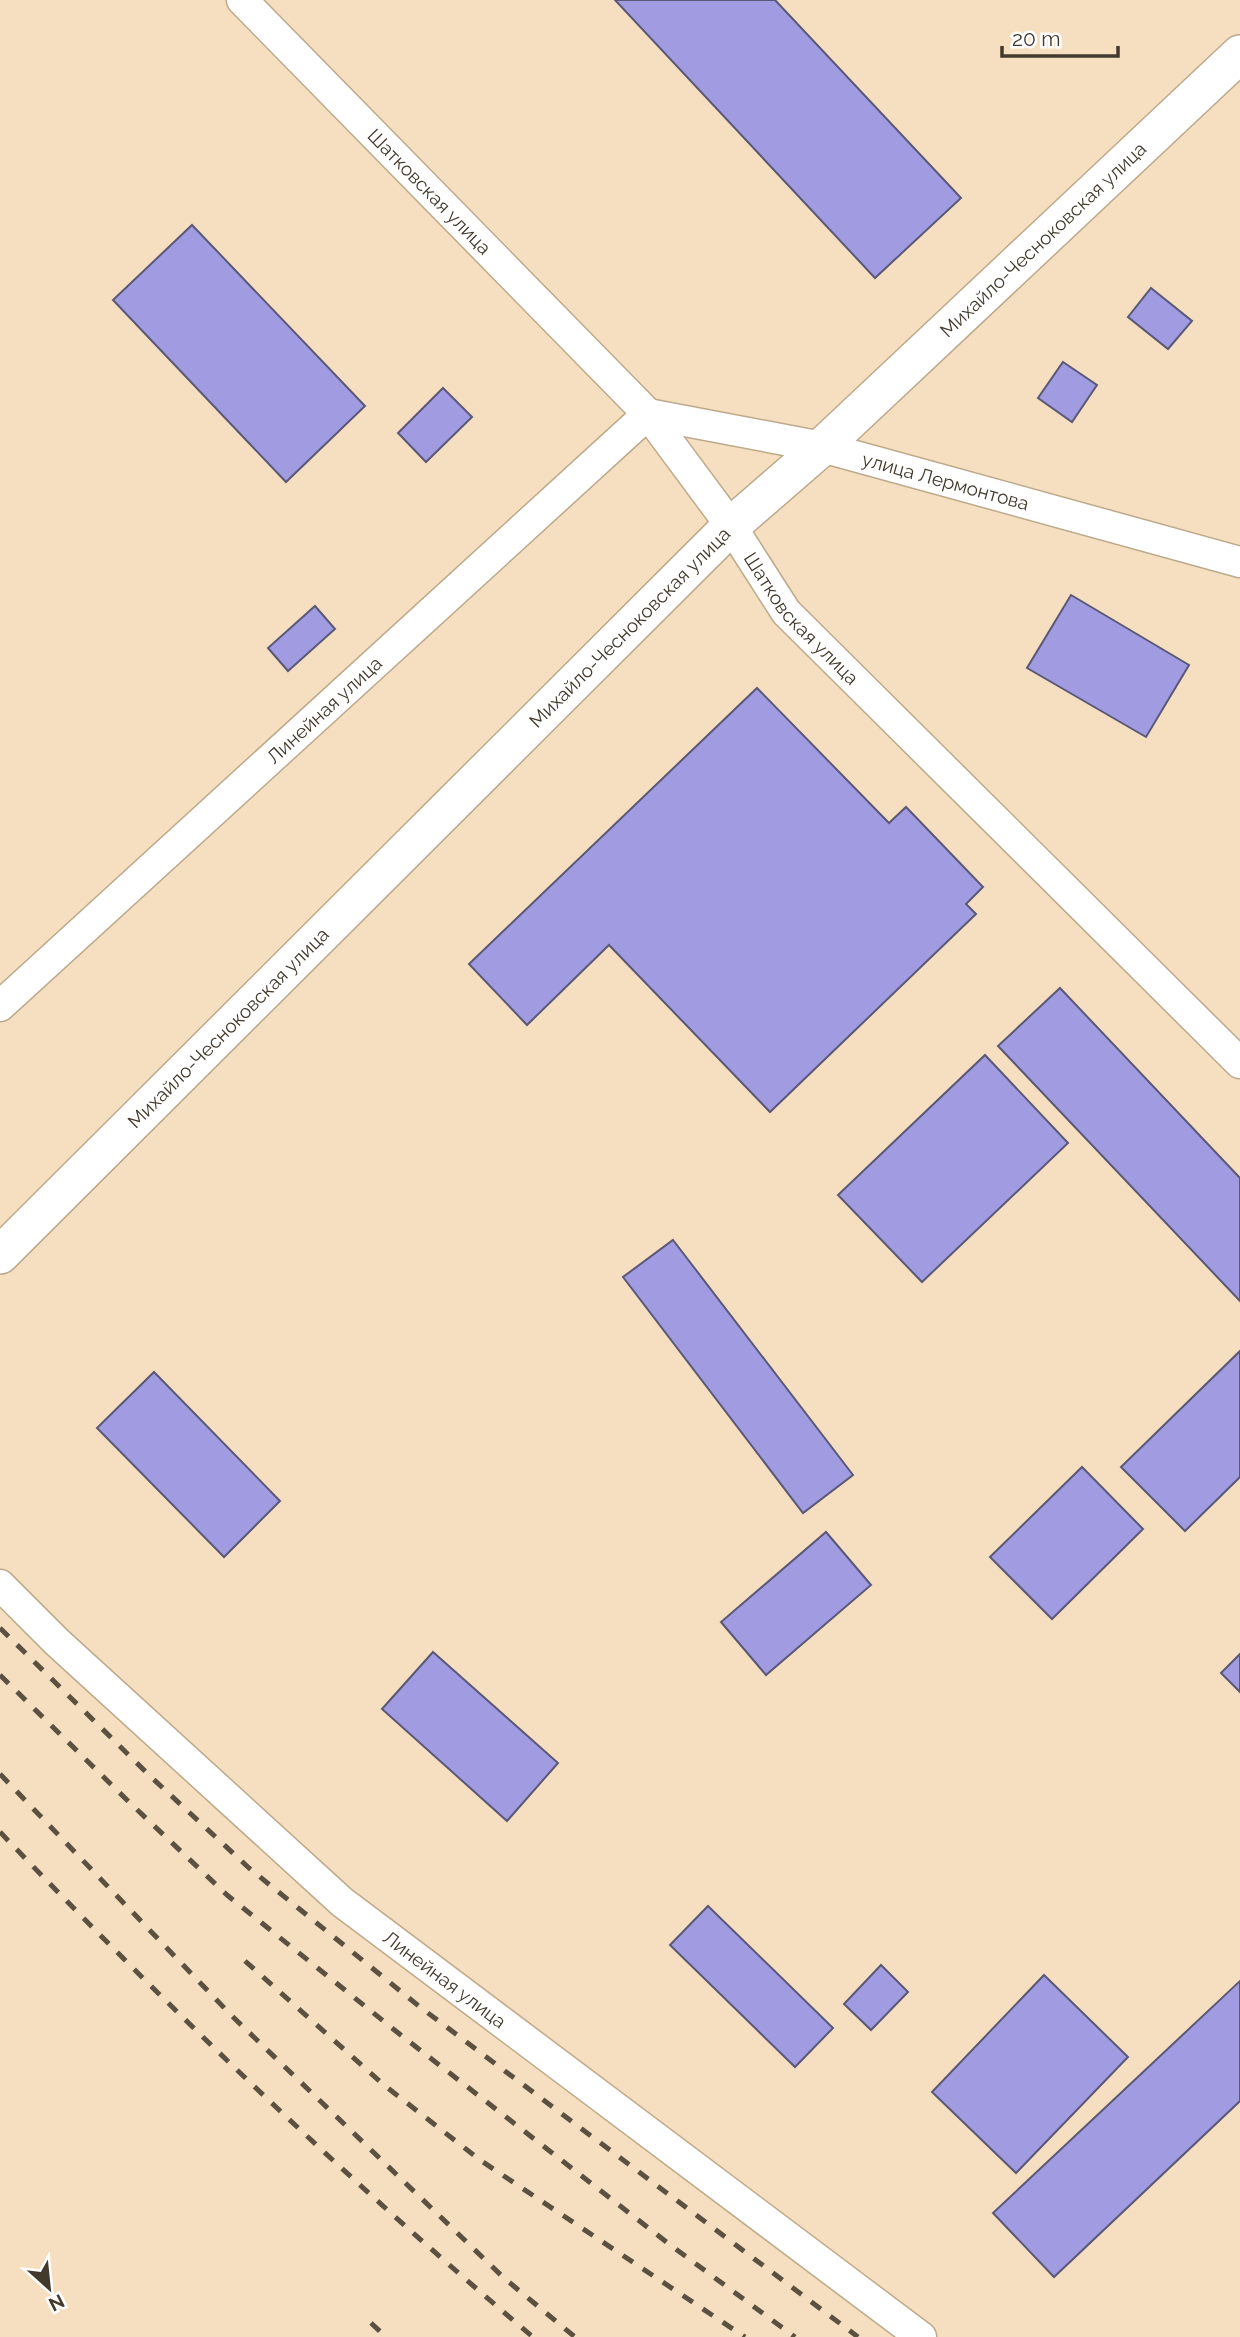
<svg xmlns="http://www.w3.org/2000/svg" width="1240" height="2337" font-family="Raleway,sans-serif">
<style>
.building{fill:#a19ce1;stroke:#5a5876;stroke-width:2}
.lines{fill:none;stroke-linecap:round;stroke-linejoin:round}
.minor-casing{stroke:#bda98b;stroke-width:33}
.tertiary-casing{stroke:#bda98b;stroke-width:40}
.minor{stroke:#fff;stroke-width:30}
.tertiary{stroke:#fff;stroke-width:37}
.rail{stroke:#5c5141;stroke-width:5;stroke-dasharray:12 12;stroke-linecap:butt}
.labels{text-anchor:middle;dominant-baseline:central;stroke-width:5;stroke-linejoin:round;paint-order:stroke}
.street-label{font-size:19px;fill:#433a2d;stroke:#fff}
</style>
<rect width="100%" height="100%" fill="#f5dfc0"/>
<path class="building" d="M615 0H775L961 198 875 278Z
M192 225 365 406 286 482 113 300Z
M1151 288 1192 321 1168 349 1128 317Z
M1063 362 1097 385 1072 422 1038 398Z
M443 388 472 417 426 462 398 433Z
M1071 595 1189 665 1146 737 1027 668Z
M315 606 335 629 288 671 268 648Z
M757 688 889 823 906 807 983 887 966 904 976 914 770 1112 609 945 527 1025 469 964Z
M1060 988 1240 1178V1301L998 1046Z
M985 1055 1068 1143 922 1282 838 1195Z
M673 1240 853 1475 803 1513 623 1277Z
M1240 1351V1477L1185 1531 1121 1467Z
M154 1372 280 1501 224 1557 97 1428Z
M1082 1467 1143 1529 1052 1619 990 1557Z
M826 1532 871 1585 766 1675 721 1622Z
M433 1652 558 1763 507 1821 382 1709Z
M1240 1654V1692L1221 1673Z
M708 1906 833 2028 795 2067 670 1945Z
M881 1965 908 1992 871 2030 844 2004Z
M1044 1975 1128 2057 1016 2173 932 2092Z
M1240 1981V2101L1054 2277 993 2213Z"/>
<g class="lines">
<g class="minor-casing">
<g id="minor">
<path id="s1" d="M242 0 648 414 731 526 786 612 1240 1063"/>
<path id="s2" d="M0 1006 648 414 822 447 1240 562"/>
<path id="s3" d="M0 1585 57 1642 342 1902 921 2337"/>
</g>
</g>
<g class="tertiary-casing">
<g id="tertiary">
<path id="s4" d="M0 1255 731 526 822 447 1240 54"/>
</g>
</g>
<use href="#minor" class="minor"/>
<use href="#tertiary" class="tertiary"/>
<path class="rail" d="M0 1628 150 1776 249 1868 420 2007 858 2337
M0 1675 129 1802 227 1895 397 2032 669 2244 795 2337
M0 1774 232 2016 504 2278 575 2337
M0 1832C169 2009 346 2179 533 2337
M245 1961 384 2085 480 2160 745 2337
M371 2323 386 2337"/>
</g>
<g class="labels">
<g class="street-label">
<text stroke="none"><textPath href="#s1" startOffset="268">Шатковская улица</textPath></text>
<text stroke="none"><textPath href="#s4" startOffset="1456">Михайло-Чесноковская улица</textPath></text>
<text stroke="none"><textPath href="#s2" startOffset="1183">улица Лермонтова</textPath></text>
<text stroke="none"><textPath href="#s1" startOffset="836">Шатковская улица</textPath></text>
<text stroke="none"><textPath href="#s4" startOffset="889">Михайло-Чесноковская улица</textPath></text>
<text stroke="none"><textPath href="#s2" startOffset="439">Линейная улица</textPath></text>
<text stroke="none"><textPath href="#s4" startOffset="322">Михайло-Чесноковская улица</textPath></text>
<text stroke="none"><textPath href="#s3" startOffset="595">Линейная улица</textPath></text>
</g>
</g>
<g transform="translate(49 2288) rotate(153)" stroke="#ffffff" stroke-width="5" paint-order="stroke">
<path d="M0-5L12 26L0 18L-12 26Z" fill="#433a2d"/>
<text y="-10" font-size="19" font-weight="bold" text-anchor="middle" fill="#433a2d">N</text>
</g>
<path d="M1002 46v10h116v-10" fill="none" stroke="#433a2d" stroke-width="3.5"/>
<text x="1012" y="46" font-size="21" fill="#433a2d" stroke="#ffffff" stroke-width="5" paint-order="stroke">20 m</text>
</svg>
